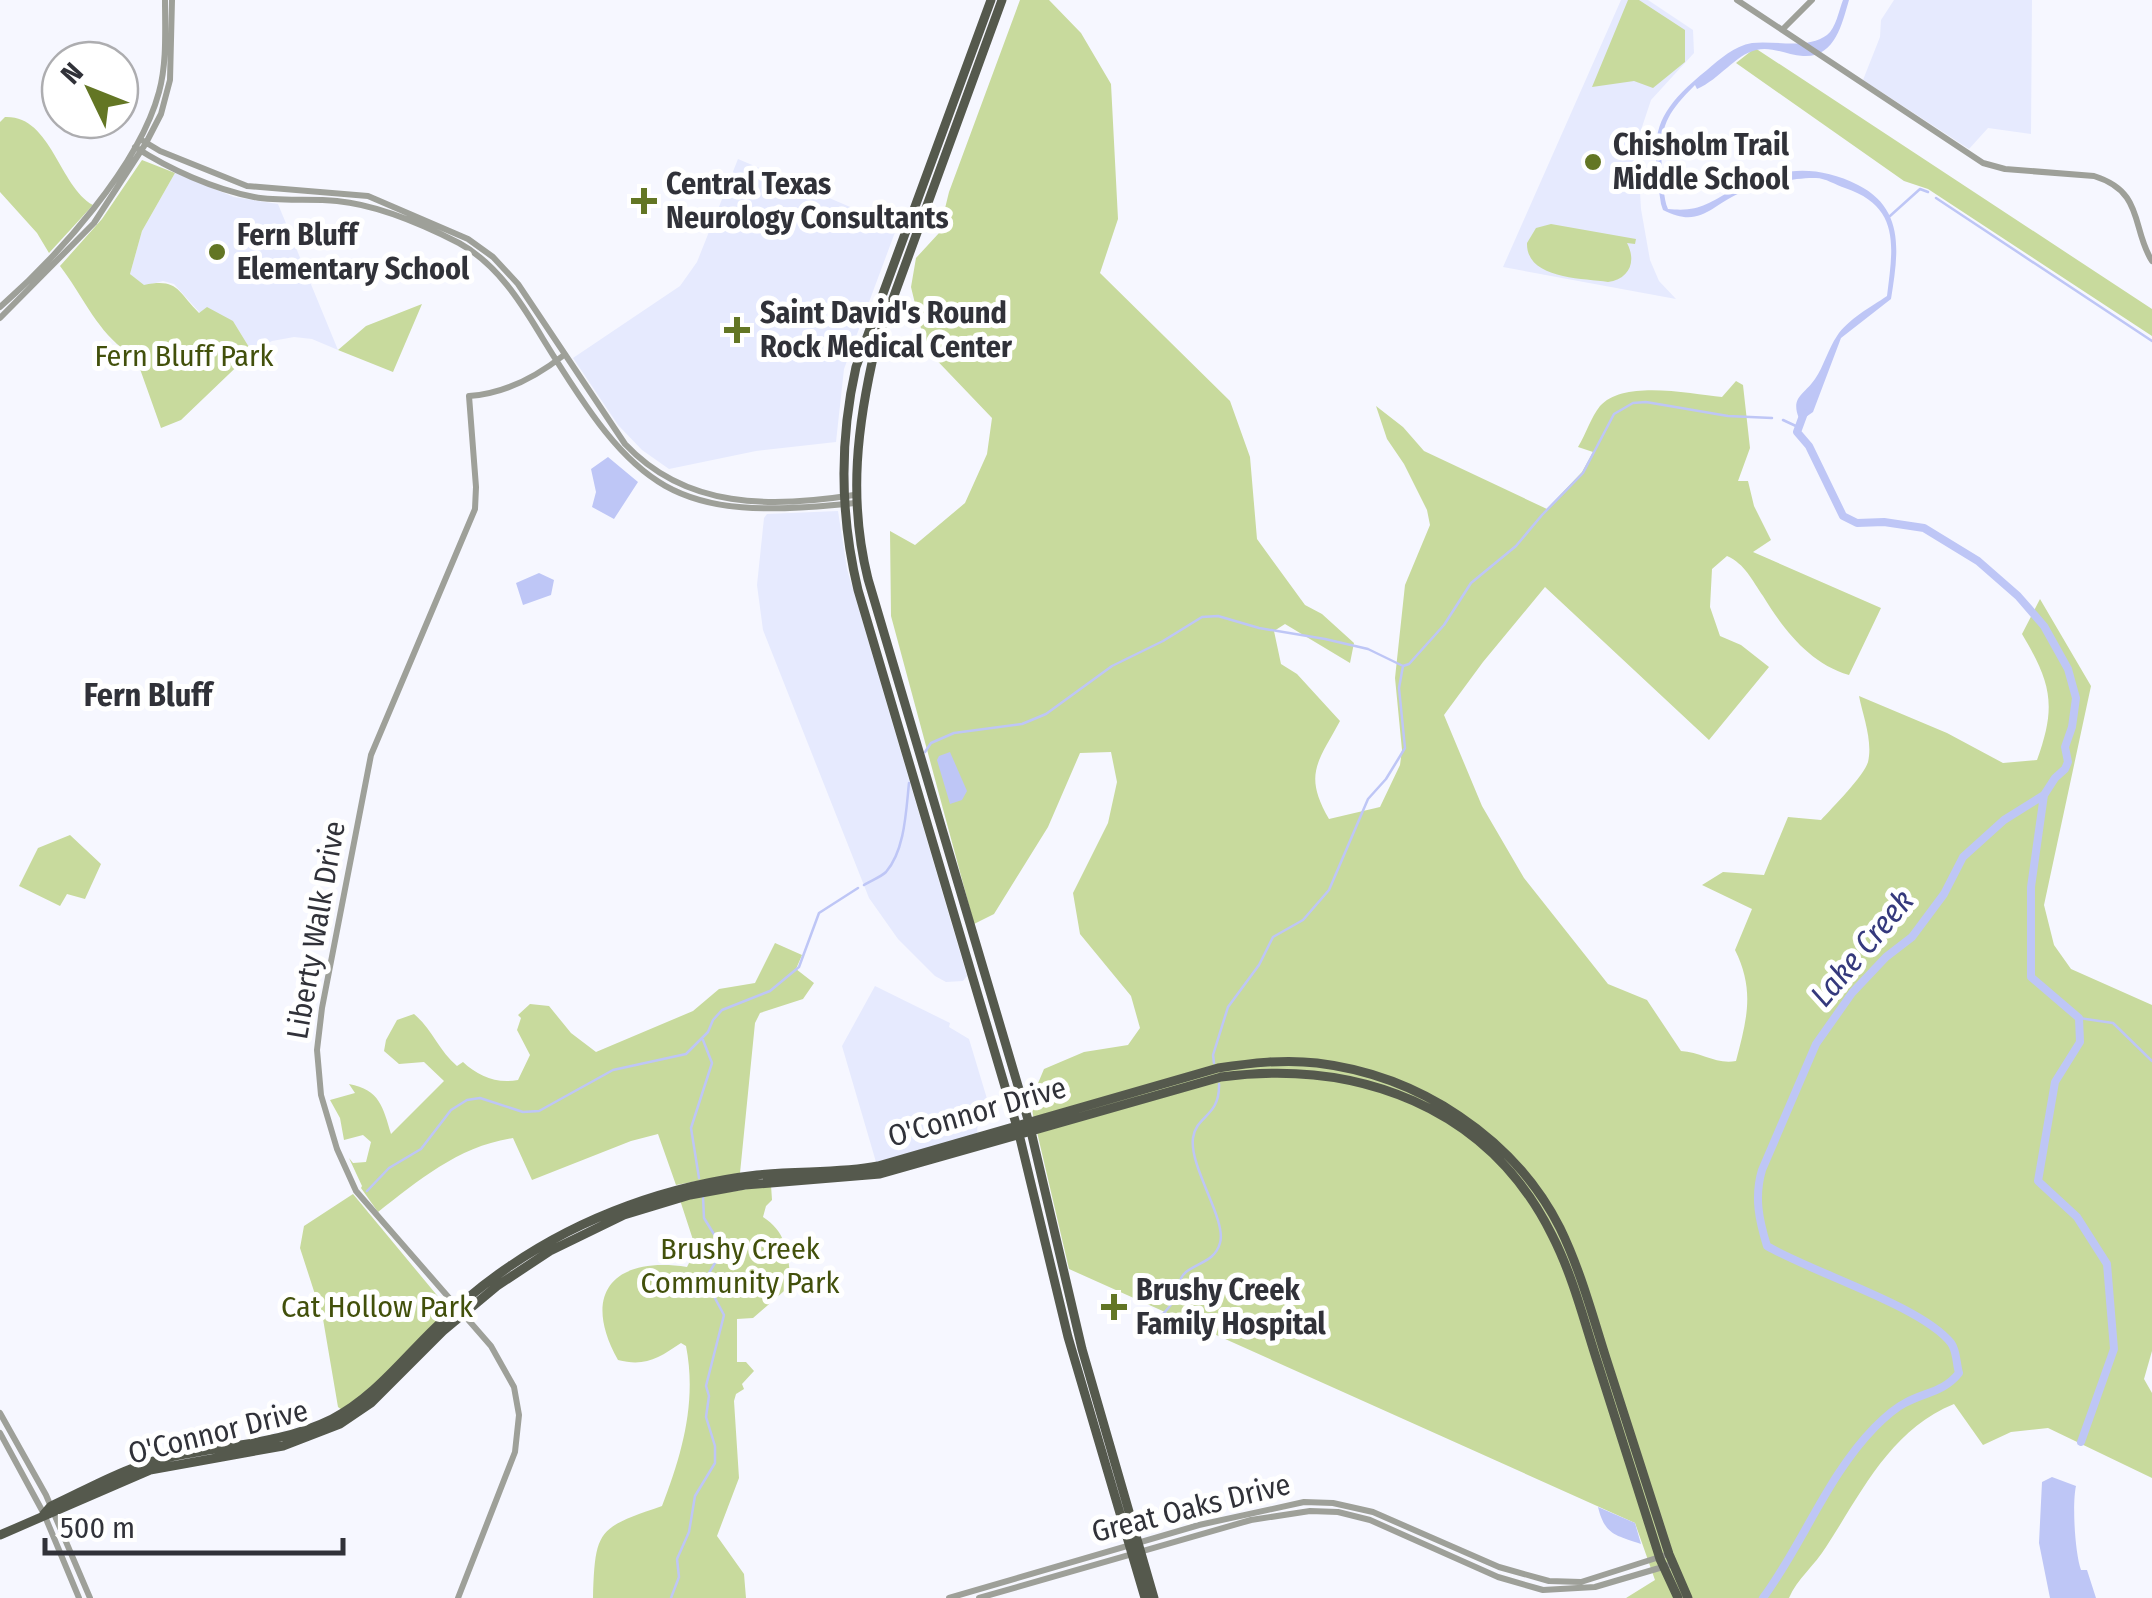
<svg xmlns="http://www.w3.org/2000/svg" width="2152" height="1598" font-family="'Fira Sans Condensed',sans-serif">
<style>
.built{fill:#e6eafe}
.green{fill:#c8da9d}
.water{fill:#bec6f6}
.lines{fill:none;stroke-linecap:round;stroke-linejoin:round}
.stream{stroke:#bec6f6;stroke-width:2.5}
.river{stroke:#bec6f6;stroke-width:8}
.minor{stroke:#9ea099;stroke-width:6}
.major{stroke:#55594d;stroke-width:9}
.poi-dot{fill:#637624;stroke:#fff;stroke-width:4}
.labels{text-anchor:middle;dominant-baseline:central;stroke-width:10;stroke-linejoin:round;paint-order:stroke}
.poi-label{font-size:30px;font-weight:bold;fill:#313239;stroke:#fff;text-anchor:start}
.park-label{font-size:30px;fill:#42500b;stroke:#fff}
.street-label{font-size:30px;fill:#313239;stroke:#fff}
.neighbourhood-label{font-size:32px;font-weight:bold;fill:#313239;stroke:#fff}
.water-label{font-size:32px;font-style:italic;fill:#35397d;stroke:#fff}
</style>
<rect width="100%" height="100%" fill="#f6f7ff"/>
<path class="built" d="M1621 0H1648L1693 30 1694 53 1651 100 1637 142 1641 209 1650 260 1659 281 1676 299 1503 267Z
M1894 0H2032L2031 134 1988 128 1969 149 1863 80 1880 37 1881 20Z
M738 159 897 227 844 369 836 442 756 451 669 469 642 450 618 425 573 358 680 286 697 262Z
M175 173 234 197 278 204 338 350 312 339 294 337 272 341 252 352 233 321 200 313 174 284 163 281 144 286 130 274 142 231Z
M838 511 847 569 967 976 963 981 946 982 935 976 898 939 869 898 763 630 757 585 764 518 767 514Z
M875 986 950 1023 949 1027 969 1039 988 1102 982 1106 978 1117 977 1135 876 1162 842 1046Z"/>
<path class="green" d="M1020 0H1049L1081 33 1111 84 1118 219 1100 273 1230 401 1250 457 1257 539 1305 605 1322 614 1354 643 1350 663 1285 624 1274 631 1281 664 1297 674 1340 721C1318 762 1303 774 1329 819L1380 807 1400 765 1402 750 1395 678 1405 585 1430 525 1427 510 1404 464 1387 439 1376 406 1403 427 1424 451 1547 509 1582 472 1593 452 1578 447C1586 434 1591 417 1600 406 1624 379 1691 394 1722 397L1736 381 1743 385 1750 448 1738 481H1748L1754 506 1771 540 1753 552 1881 608 1849 675C1809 663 1784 630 1763 596 1752 580 1745 564 1727 556L1712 569 1710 607 1720 636 1741 645 1769 667 1709 740 1545 587 1483 662 1444 715 1482 806 1524 878 1608 984 1647 1000 1681 1051C1701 1052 1717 1065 1736 1061 1747 1019 1755 990 1735 950L1752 909 1702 885 1723 872 1764 875 1788 817 1821 820C1832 808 1864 776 1868 762 1873 741 1863 716 1859 696L1947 733 2003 763 2037 760C2057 705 2051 683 2022 634L2040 599 2091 686 2044 905 2054 945 2071 969 2152 1005V1351L2144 1379 2152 1393V1478L2048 1428 2011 1432 1983 1445 1954 1404C1890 1430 1862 1492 1826 1547 1815 1565 1797 1579 1789 1598H1626L1655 1580 1635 1523 1069 1269 1033 1115 1031 1100 1044 1069 1084 1052 1128 1045 1140 1028 1131 996 1080 934 1073 893 1108 823 1117 782 1111 752 1080 753 1048 827 994 914 974 924 891 616 890 531 915 545 965 503 987 454 992 418 926 349 911 287 916 258 939 233 949 192Z
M1628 0H1639L1685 30V62L1653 88 1634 81 1592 87Z
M1755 48 2152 309V336L1928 189 1904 181 1736 63Z
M5 117C51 115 59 186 93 205L49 253 37 233 0 192V122Z
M142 160 175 173 142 231 130 274 144 285C178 278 177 291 199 313L207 307 233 321 252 352 181 420 161 428 140 369 127 362 121 363 122 348C95 327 81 293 60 266L102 219Z
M1551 224 1636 239 1635 244 1627 243C1637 262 1629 279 1608 282 1581 278 1526 279 1527 243L1536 228Z
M422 304 393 372 338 350 366 326Z
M70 835 101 864 85 899 67 894 60 906 19 886 38 848Z
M775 943 802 955 796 969 814 983 803 999 760 1013 755 1023 740 1173 676 1185 658 1134 631 1141 532 1180 513 1138C459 1146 419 1180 378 1212L361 1188 362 1186 349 1158 353 1163 366 1162 371 1142 363 1135 344 1140 340 1118 330 1100 355 1093 349 1084C380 1090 383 1107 391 1134L444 1081 424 1062 399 1064 384 1051 386 1040 397 1020 414 1014C432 1029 439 1051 457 1066L463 1062C478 1076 496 1084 518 1080L530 1055 517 1030 521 1018 518 1015 530 1004 549 1006 571 1033 596 1052 693 1011 719 989 755 983Z
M771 1185 772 1200 766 1206 763 1217C789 1234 788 1257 791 1285L753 1318 737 1319V1362H746L754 1371 742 1384 744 1389 736 1394 734 1401 739 1478 717 1536 744 1574 746 1598H593C595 1529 598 1528 662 1506 682 1454 697 1402 686 1346L681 1343C659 1358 645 1367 618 1360 580 1292 615 1256 687 1267L696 1249 680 1200Z
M353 1194 450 1311 375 1385 342 1410 338 1407 323 1319 300 1248 304 1226Z"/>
<path class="water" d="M1843 0H1849C1842 24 1835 58 1803 56 1787 55 1772 46 1756 50 1735 55 1720 79 1697 89L1695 85C1665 115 1659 128 1662 170 1664 183 1663 198 1668 209 1700 212 1706 204 1733 190 1777 168 1814 163 1858 185 1906 209 1898 255 1891 299L1841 338 1813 412 1803 419 1799 418C1790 397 1805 394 1815 379 1824 366 1828 349 1837 336 1848 319 1871 307 1887 296 1893 247 1901 207 1845 188 1836 185 1825 178 1816 178 1798 177 1756 185 1740 193 1710 206 1700 229 1663 210L1661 204C1651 136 1650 116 1707 70 1720 59 1734 46 1752 43 1775 40 1807 50 1827 35 1836 28 1839 10 1843 0Z
M608 457 638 482 614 519 592 507 596 492 591 469Z
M539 573 554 580 551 595 523 605 516 583Z
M950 752 967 791 962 800 950 804 937 760 939 756Z
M2052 1477 2076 1486C2072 1505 2075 1553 2081 1570H2087L2096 1598H2050L2039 1543 2042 1482Z
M1598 1507 1635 1523 1641 1544C1615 1535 1605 1535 1598 1507Z"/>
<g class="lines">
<path class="stream" d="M1936 198 2152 341
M1890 216 1920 189 1928 192
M1783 420 1798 427
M925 752 931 743 954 733 1022 724 1046 714 1112 666 1163 641 1202 617 1218 616 1259 628 1325 639 1368 649 1403 666 1409 664 1444 625 1471 583 1516 546 1542 515 1583 473 1614 414 1633 403 1646 402 1728 416 1772 418
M864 885C870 881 881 877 886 872 905 850 906 811 909 783
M2079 1018 2113 1023 2152 1061
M1214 1063 1213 1055 1228 1007 1259 965 1273 937 1303 920 1329 890 1368 799 1386 779 1405 748 1399 688 1403 666
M699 1178 691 1128 712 1063 703 1040
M367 1191 389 1168 421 1149 451 1110 467 1100 480 1098 523 1112 539 1111 613 1070 686 1054 708 1032 713 1020 722 1010 770 991 799 967 819 913 858 888
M1159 1318C1164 1313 1171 1306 1174 1300 1180 1291 1177 1279 1186 1272 1199 1262 1215 1261 1220 1243 1227 1220 1189 1167 1193 1138 1196 1115 1220 1117 1219 1084
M671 1598 679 1577 677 1559 689 1532 695 1496 715 1463V1446L706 1417 709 1396 706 1386 724 1315 709 1287V1273L718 1258 720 1244 704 1218 703 1197"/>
<path class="river" d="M2044 795 2031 887V977L2079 1018 2080 1042 2055 1082 2038 1181 2077 1217 2107 1264 2114 1349 2081 1442
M1763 1598C1803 1544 1827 1476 1875 1427 1883 1419 1895 1408 1905 1403 1925 1392 1944 1392 1959 1373 1956 1363 1957 1351 1951 1343 1922 1306 1813 1273 1767 1246 1759 1220 1754 1197 1762 1170L1816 1044 1852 993 1886 957 1912 937 1944 894 1963 857 2004 820 2044 795 2055 778 2065 769 2068 762 2065 747 2072 727 2076 698 2068 669 2044 626 2018 596 1978 561 1924 528 1884 522 1857 523 1843 516 1809 446 1797 432 1804 413"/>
<path class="minor" d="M1737 0 1983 163 2005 169 2094 176C2145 192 2131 228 2152 261
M1782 30 1812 0
M140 139 160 151 247 186 368 196 468 239 493 257 518 284 625 444C686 509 771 508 854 495
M135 147C169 169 213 189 254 197 281 202 309 198 337 201 379 205 422 224 459 243 497 264 521 302 543 339 637 492 671 523 855 503
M0 307C57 257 139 167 159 92 167 63 165 30 165 0
M0 318 94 223 146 143 161 114 170 80 172 0
M0 1413 46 1495 90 1598
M0 1433 44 1514 79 1598
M458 1598 515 1452 519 1415 514 1387 491 1346 356 1191 337 1149 321 1095 317 1050 322 1008 371 755 475 509 476 487 469 396C504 394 536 377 564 355
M949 1598 1199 1525 1304 1502 1333 1503 1373 1512 1499 1567 1549 1581 1581 1582 1669 1554
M979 1598 1251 1520 1310 1511 1338 1512 1370 1520 1498 1577 1543 1590 1595 1587 1673 1564"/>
<path class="major" d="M991 0 856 367C839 442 840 515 858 590L1019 1134 1068 1337 1145 1598
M1002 0 876 345C857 425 848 499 868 579L1029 1123 1082 1349 1154 1598
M44 1514 51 1506C90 1488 129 1465 170 1457 225 1445 282 1444 332 1419 373 1398 402 1360 434 1329 457 1306 483 1284 510 1266 583 1216 670 1185 757 1175 798 1170 838 1174 878 1166L1218 1068C1251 1063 1284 1059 1317 1063 1418 1075 1514 1137 1560 1228 1580 1269 1592 1314 1606 1358 1627 1423 1648 1489 1669 1554L1688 1598
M0 1535 150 1470 283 1446 340 1424 371 1403 443 1331 497 1286 550 1251 624 1215 690 1195 745 1185 880 1174 1221 1077C1357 1059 1488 1106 1552 1235 1573 1276 1584 1321 1598 1364 1619 1429 1639 1494 1660 1559L1678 1598"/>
</g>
<g class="poi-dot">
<circle cx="1593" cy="162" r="10"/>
<path d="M639 186h10v10h10v10h-10v10h-10v-10h-10v-10h10z"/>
<circle cx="217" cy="252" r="10"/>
<path d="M732 315h10v10h10v10h-10v10h-10v-10h-10v-10h10z"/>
<path d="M1109 1292h10v10h10v10h-10v10h-10v-10h-10v-10h10z"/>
</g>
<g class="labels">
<g class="poi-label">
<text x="1613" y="145">Chisholm Trail<tspan x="1613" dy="34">Middle School</tspan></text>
<text x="666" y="184">Central Texas<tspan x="666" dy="34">Neurology Consultants</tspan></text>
<text x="237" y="235">Fern Bluff<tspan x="237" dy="34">Elementary School</tspan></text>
<text x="760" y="313">Saint David's Round<tspan x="760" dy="34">Rock Medical Center</tspan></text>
<text x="1136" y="1290">Brushy Creek<tspan x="1136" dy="34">Family Hospital</tspan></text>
</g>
<g class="park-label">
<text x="184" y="356">Fern Bluff Park</text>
<text x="740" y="1249">Brushy Creek<tspan x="740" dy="34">Community Park</tspan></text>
<text x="377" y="1307">Cat Hollow Park</text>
</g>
<g class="street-label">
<text transform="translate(316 930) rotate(-80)">Liberty Walk Drive</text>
<text transform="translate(977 1112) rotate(-16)">O'Connor Drive</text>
<text transform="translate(218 1432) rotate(-14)">O'Connor Drive</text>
<text transform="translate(1191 1508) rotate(-14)">Great Oaks Drive</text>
</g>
<g class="neighbourhood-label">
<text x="148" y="695">Fern Bluff</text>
</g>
<g class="water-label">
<text transform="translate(1862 948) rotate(-50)">Lake Creek</text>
</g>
</g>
<g transform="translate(90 90) rotate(313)"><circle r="48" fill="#ffffff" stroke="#adadb0" stroke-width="2.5"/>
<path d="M0-8L18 38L0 25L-18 38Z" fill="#637624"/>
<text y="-15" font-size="28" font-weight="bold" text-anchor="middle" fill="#313239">N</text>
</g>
<path d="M45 1538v15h298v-15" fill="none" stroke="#313239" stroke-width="5"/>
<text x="60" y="1538" font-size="30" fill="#313239" stroke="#ffffff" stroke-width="8" paint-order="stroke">500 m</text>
</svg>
